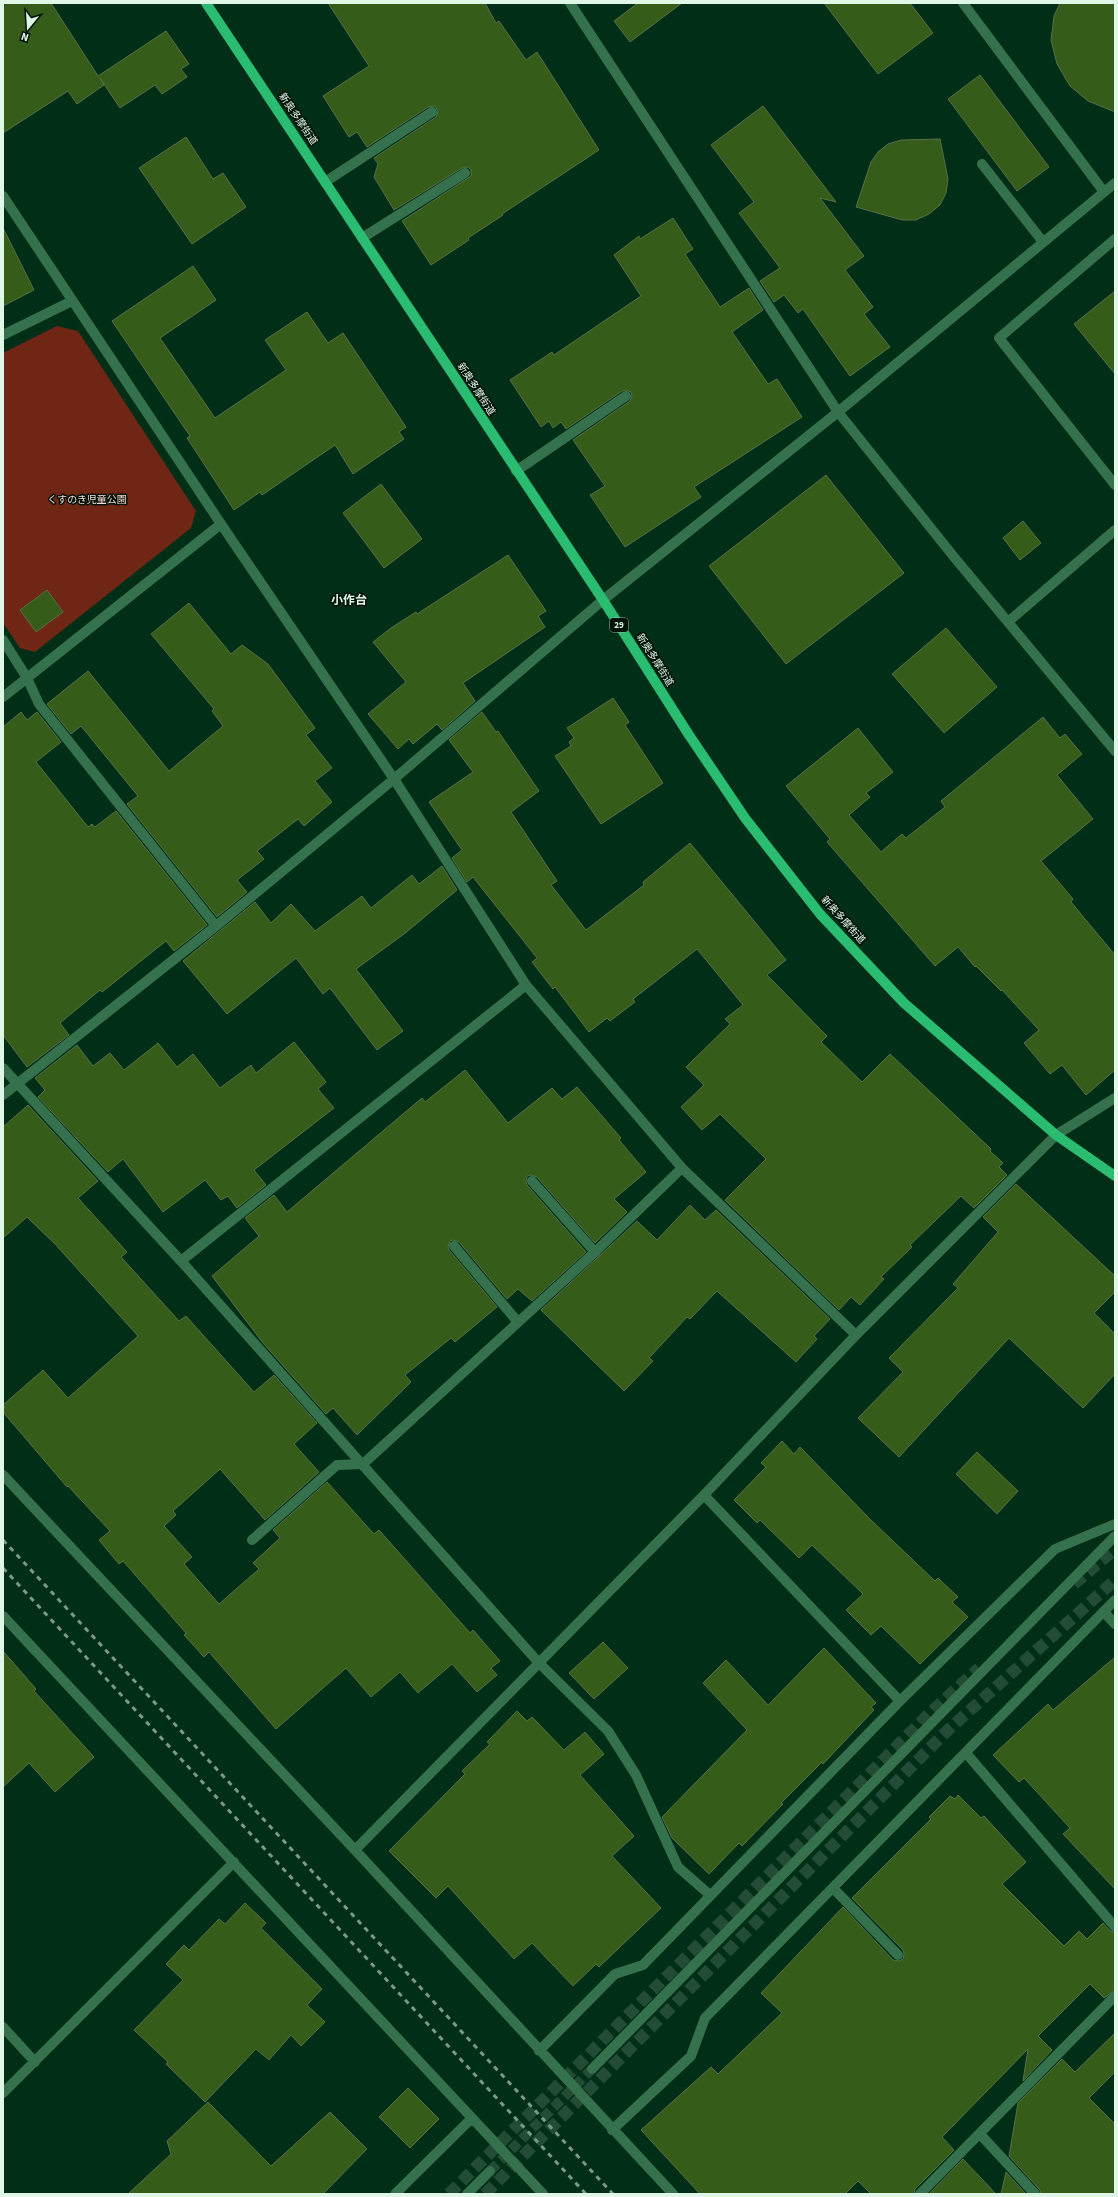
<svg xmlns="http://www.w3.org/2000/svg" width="1118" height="2197" font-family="'Source Sans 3','Noto Sans JP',sans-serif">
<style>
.green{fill:#702614}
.building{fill:#355c19;stroke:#58704a}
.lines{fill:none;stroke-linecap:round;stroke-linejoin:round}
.tertiary-tunnel{stroke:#224c35;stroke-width:10;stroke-dasharray:10 5;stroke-linecap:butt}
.motorway-tunnel{stroke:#224c35;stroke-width:12;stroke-dasharray:12 6;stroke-linecap:butt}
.service{stroke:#35714c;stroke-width:10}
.minor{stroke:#35714c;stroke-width:10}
.tertiary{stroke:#35714c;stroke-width:10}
.primary{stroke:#2abc70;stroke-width:10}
.rail{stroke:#799a86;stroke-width:3;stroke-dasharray:5 5;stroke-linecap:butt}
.labels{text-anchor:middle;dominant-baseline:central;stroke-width:3;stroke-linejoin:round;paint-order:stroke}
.shield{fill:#031208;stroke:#9eb2a4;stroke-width:1}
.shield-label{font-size:9px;font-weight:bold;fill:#e0f7e7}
.street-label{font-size:10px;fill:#e0f7e7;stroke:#031208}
.park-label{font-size:10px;fill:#f6dbd3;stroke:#031208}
.quarter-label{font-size:12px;font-weight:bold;fill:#e0f7e7;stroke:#031208}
</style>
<rect width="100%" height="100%" fill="#012e16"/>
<path class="green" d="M57 326 78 331 196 511 191 528 35 652 20 648 3 623V353Z"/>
<path class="building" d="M3 3H51L98 76 166 31 189 64 181 69 187 77 162 94 155 85 120 108 100 78 104 85 77 104 68 91 3 133Z
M328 3H485L496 23 499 21 526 60 537 52 599 150 502 214 503 215 468 238 469 240 431 265 402 221 468 178 471 176V170L468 167 462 168 394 210 374 177 378 164 374 158 436 117 438 111 435 106 428 107 367 147 357 132 349 137 323 96 369 66Z
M638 3H682L630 42 614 21Z
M824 3H910L933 33 878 74Z
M1060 3H1115V112L1088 101 1070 86 1057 64 1051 40 1054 16Z
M980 75 1049 167 1017 191 948 99Z
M763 106 836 202 820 198 864 256 845 270 873 307 864 314 890 347 850 376 803 309 798 313 784 295 774 302 760 281 780 268 739 213 754 202 711 145Z
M186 137 213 179 223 173 246 207 192 244 139 168Z
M940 139 948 179 946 193 940 205 929 214 916 220H902L856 207 871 162 878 152 888 144 901 140Z
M673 218 693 249 685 254 720 307 749 288 763 310 732 332 768 384 777 379 802 417 694 487 701 497 625 547 590 495 605 486 573 440 630 401 632 396 631 392 626 390 622 391 566 429 561 422 553 428 549 421 541 427 510 380 552 352 554 355 641 296 614 255 639 236 640 239Z
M3 228 34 290 3 306Z
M193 266 216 300 160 338 215 418 286 370 265 340 307 312 328 343 343 333 406 427 399 432 404 439 353 474 335 445 262 495 260 492 234 510 187 438 190 436 112 321Z
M1115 291V374L1074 324Z
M826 475 904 573 786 664 709 566Z
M381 484 422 539 384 568 343 513Z
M1023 521 1041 543 1020 560 1003 538Z
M508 555 546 611 538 616 545 627 463 683 475 701 442 730 437 724 413 744 409 739 398 749 368 714 406 682 373 642 391 628 416 612 417 614Z
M47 590 63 612 36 632 20 610Z
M189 603 231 654 242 645 268 664 315 728 306 735 332 768 315 781 332 802 304 826 298 819 257 851 264 859 237 880 247 892 217 917 127 804 138 796 81 726 71 734 47 704 88 671 169 771 223 726 212 711 214 709 151 634Z
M946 628 997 687 944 733 892 674Z
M613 698 629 722 625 725 663 783 601 824 555 756 571 746 569 742 574 738 567 728Z
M21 712 27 720 37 712 61 742 36 762 88 827 92 824 95 827 116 811 207 925 174 951 166 941 102 992 100 990 60 1023 69 1035 27 1067 3 1035V727Z
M482 712 496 732 498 731 539 791 511 812 557 881 551 885 586 930 644 885 643 882 690 843 786 960 767 975 827 1036 821 1042 862 1082 890 1054 991 1149 990 1151 1003 1163 999 1167 1007 1175 974 1208 961 1196 910 1245 912 1247 881 1277 884 1279 860 1305 851 1297 839 1310 725 1200 766 1159 720 1114 702 1130 681 1107 704 1085 686 1067 730 1024 725 1019 743 1005 697 949 633 999 635 1002 610 1021 607 1018 589 1032 555 987 553 989 532 962 537 958 473 877 467 882 452 858 462 850 429 802 473 772 449 740Z
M1043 717 1060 738 1065 734 1082 754 1057 775 1093 819 1041 861 1073 899 1071 902 1115 955V1070L1086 1095 1062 1065 1050 1074 1024 1043 1039 1030 1002 990 1001 991 976 966 975 967 958 947 935 966 827 842 830 839 786 786 858 728 893 772 866 793 870 797 849 815 881 852 902 834 906 838 945 807 941 801Z
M442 866 457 890 404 934 356 969 403 1031 377 1050 330 988 323 994 296 958 227 1014 183 961 255 902 271 923 291 904 315 931 362 896 371 908 412 875 419 884Z
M294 1042 326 1082 318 1089 334 1108 254 1170 266 1185 237 1208 228 1196 221 1200 205 1180 163 1212 123 1159 108 1172 38 1097 45 1090 35 1078 77 1045 93 1066 110 1053 124 1070 158 1043 177 1067 193 1054 220 1088 251 1065 256 1073Z
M465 1070 508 1123 552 1088 562 1099 577 1087 621 1138 619 1140 646 1172 614 1199 627 1212 595 1243 537 1177 531 1175 527 1176 526 1182 527 1185 586 1252 532 1301 518 1289 507 1299 459 1242 453 1240 450 1241 448 1247 449 1250 497 1307 455 1342 451 1338 405 1375 411 1382 357 1435 333 1408 326 1414 263 1343 212 1276 259 1236 245 1218 274 1195 287 1212 422 1098 425 1102Z
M28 1105 98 1181 78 1198 127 1252 121 1257 179 1321 186 1316 254 1392 274 1375 317 1423 294 1444 319 1472 265 1520 220 1469 173 1511 176 1515 164 1526 192 1557 184 1564 219 1604 259 1569 253 1563 280 1538 273 1530 327 1482 374 1534 379 1530 470 1633 473 1630 500 1661 491 1668 497 1675 477 1692 452 1664 418 1693 400 1672 371 1697 346 1668 276 1729 209 1652 204 1657 184 1635 186 1633 123 1561 119 1564 99 1540 110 1531 68 1486 67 1487 3 1412V1405L43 1370 68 1398 138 1336 55 1244 27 1217 3 1238V1127Z
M1016 1184 1115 1276V1292L1094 1313 1115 1334V1374L1083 1408 1009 1338 899 1457 858 1418 903 1372 889 1358 958 1288 953 1284 998 1232 983 1217Z
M690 1205 705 1220 716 1210 830 1319 814 1336 817 1339 796 1362 717 1291 690 1319 687 1317 649 1358 653 1361 624 1391 541 1310 637 1221 657 1240Z
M782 1441 794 1454 800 1447 871 1520 935 1581 938 1578 958 1597 952 1602 968 1617 920 1664 881 1626 871 1635 846 1610 863 1594 812 1545 799 1558 760 1520 757 1523 734 1500 766 1467 761 1463Z
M977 1452 1018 1491 997 1514 956 1474Z
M603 1642 628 1668 594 1699 569 1673Z
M824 1648 876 1703 871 1707 874 1710 823 1764 822 1762 781 1803 783 1804 742 1846 739 1843 709 1874 672 1838 662 1817 747 1730 703 1683 726 1660 768 1705Z
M3 1651 36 1689 34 1691 94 1757 55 1792 29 1763 3 1787Z
M1115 1657V1889L1063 1834 1070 1828 1024 1778 1019 1782 993 1755 1048 1704 1053 1710Z
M517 1711 527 1721 532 1717 564 1750 585 1732 604 1754 580 1775 634 1836 612 1856 661 1908 599 1967 596 1964 573 1986 532 1943 514 1959 448 1886 436 1898 389 1851 465 1774 462 1771 490 1744 487 1742Z
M958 1795 981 1818 984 1816 1026 1862 1002 1884 1064 1946 1079 1931 1087 1939 1103 1923 1110 1931 1115 1933V1990L1104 1998 1090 1984 1038 2036 1052 2050 1023 2081 1028 2049 942 2137 954 2150 915 2189 914 2194H871L858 2181 845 2194H700L641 2130 711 2067 718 2074 782 2013 761 1993 843 1907 893 1960 899 1961 903 1959 904 1954 903 1950 852 1898 931 1819 929 1817 950 1796 955 1799Z
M245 1903 266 1923 261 1928 322 1989 307 2005 325 2022 301 2046 291 2035 269 2060 256 2049 205 2102 166 2064 168 2062 134 2030 183 1980 166 1964 184 1945 189 1950 219 1919 225 1924Z
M1115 2033V2072L1089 2098 1115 2124V2194H1041L1040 2190 1009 2156 1018 2103 1062 2059 1075 2072Z
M408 2088 439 2119 410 2148 379 2117Z
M208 2102 271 2166 330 2112 367 2149 323 2194H128L171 2154 167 2141Z
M963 2159 996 2194H929Z
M1006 2172 1026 2194H1001Z"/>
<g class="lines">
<path class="tertiary-tunnel" d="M490 2171 592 2069"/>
<path class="motorway-tunnel" d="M1074 1584 1115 1549
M449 2194 930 1713 979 1668
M485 2194 948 1730 1115 1580"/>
<path class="service" d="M982 164 1043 242
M325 182 432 112
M362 238 465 173
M1115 239 999 338 1115 485
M516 471 626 396
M1009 621 1115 530
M532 1181 595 1252
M454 1246 517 1321
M252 1540 337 1465 363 1464
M1104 1612 1115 1624
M833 1888 898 1955"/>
<path class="minor" d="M570 3 838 412 954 557 1115 751
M963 3 1104 192
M3 196 221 524 394 779 526 985 682 1168 856 1335
M3 335 72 301
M3 640 27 678 39 704 216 926
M3 697 221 524
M3 1068 181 1261 539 1663 608 1731 636 1775 678 1867 710 1895
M3 1095 216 926 394 779 603 600 838 412 1115 183
M181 1261 526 985
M363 1464 595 1252 682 1168
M3 1475 355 1850 673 2194
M704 1495 900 1701
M3 1616 543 2194
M966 1753 1115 1927
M355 1850 704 1495 856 1335 1056 1135 1115 1098
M3 2027 35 2062
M539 2051 615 1974 643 1965 900 1701 1055 1549 1115 1524
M3 2093 234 1862
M612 2130 691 2056 705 2018 1115 1600
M980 2134 1035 2194
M395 2194 472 2118
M920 2194 1115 1996"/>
<path class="tertiary" d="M592 2069 1115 1536
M467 2194 490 2171"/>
<path class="primary" d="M206 3 603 600 689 735 745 818 820 914 904 1003 1056 1135 1115 1176"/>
<path class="rail" d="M3 1540 613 2194
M3 1568 586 2194"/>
</g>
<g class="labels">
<rect class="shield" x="610" y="618" width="18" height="14" rx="3"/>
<g class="shield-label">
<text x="619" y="625">29</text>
</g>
<g class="street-label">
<text transform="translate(298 119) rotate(56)">新奥多摩街道</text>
<text transform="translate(476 389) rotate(57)">新奥多摩街道</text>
<text transform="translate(655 660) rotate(58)">新奥多摩街道</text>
<text transform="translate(843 920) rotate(48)">新奥多摩街道</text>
</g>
<g class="park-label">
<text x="87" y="500">くすのき児童公園</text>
</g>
<g class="quarter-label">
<text x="349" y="600">小作台</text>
</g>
</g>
<rect width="1118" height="2197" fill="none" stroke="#e0f7e7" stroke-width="8"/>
<g transform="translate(28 28) rotate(198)" stroke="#031208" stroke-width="3" paint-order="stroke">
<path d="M0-3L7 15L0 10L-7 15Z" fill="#e0f7e7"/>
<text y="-6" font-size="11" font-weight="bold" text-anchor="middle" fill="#e0f7e7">N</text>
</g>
</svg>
